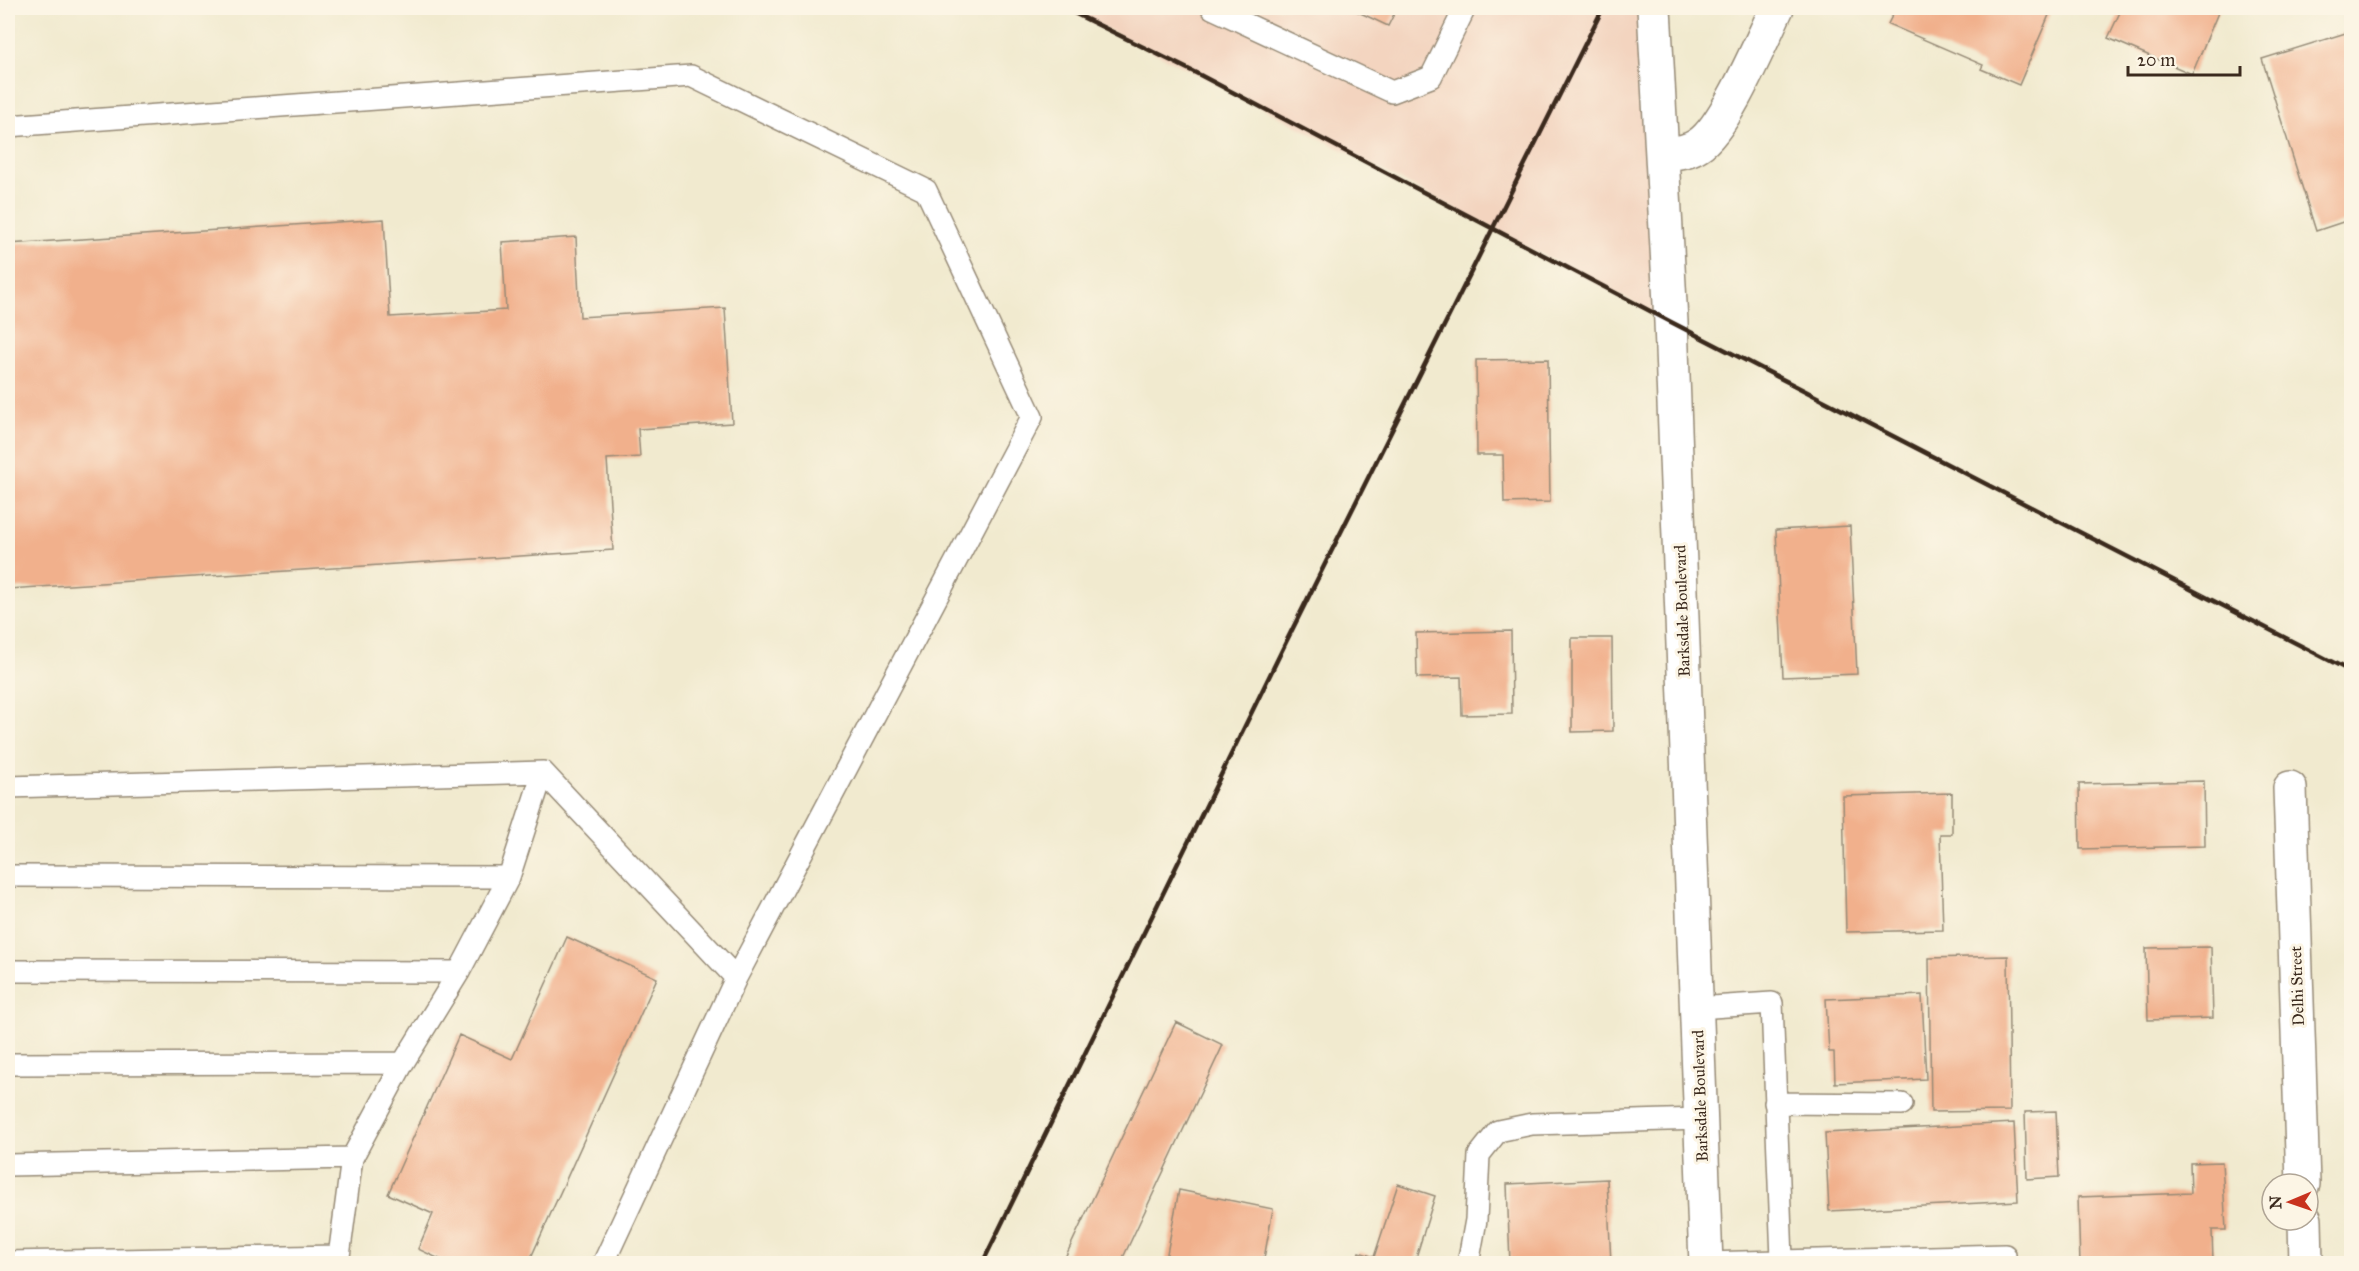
<svg xmlns="http://www.w3.org/2000/svg" width="2359" height="1271" font-family="'IM FELL Great Primer',serif">
<style>
.built{fill:#f3d4bf}
.building{fill:#f1b08c}
.lines{fill:none;stroke-linecap:round;stroke-linejoin:round}
.lane-casing{stroke:#968a76;stroke-width:24}
.street-casing{stroke:#968a76;stroke-width:36}
.secondary-casing{stroke:#968a76;stroke-width:36}
.lane{stroke:#fff;stroke-width:21}
.street{stroke:#fff;stroke-width:33}
.secondary{stroke:#fff;stroke-width:33}
.rail{stroke:#3b2a1e;stroke-width:4.5}
.labels{text-anchor:middle;dominant-baseline:central;stroke-width:6;stroke-linejoin:round;paint-order:stroke}
.street-label{font-size:16px;fill:#3b2a1e;stroke:#fcf5e5}
</style>
<rect width="100%" height="100%" fill="#fcf5e5"/>
<filter id="ink" filterUnits="userSpaceOnUse"><feTurbulence type="fractalNoise" baseFrequency=".0167" numOctaves="2"/><feDisplacementMap in="SourceGraphic" scale="12" xChannelSelector="R" yChannelSelector="G"/><feConvolveMatrix kernelMatrix="1 2 1 2 8 2 1 2 1" color-interpolation-filters="sRGB"/></filter>
<filter id="wash" filterUnits="userSpaceOnUse"><feTurbulence type="fractalNoise" baseFrequency=".008" numOctaves="4" result="noise"/><feDisplacementMap in="SourceGraphic" scale="24" xChannelSelector="R" yChannelSelector="G"/><feGaussianBlur stdDeviation="1.35" result="paint"/><feColorMatrix in="noise" values="0 0 0 0 0 0 0 0 0 0 0 0 0 0 0 0 0 1.4 0 .05"/><feComposite in="paint" operator="in"/></filter>
<g filter="url(#wash)">
<rect width="100%" height="100%" fill="#f1eacf"/>
<path class="built" d="M1064 8H1654L1671 322 1200 75Z"/>
<g id="blocks">
<path class="building" d="M1350 8H1397L1388 26Z
M1896 8H2052L2019 85 1981 69 1983 65 1888 24Z
M2122 8H2220L2192 74 2108 38Z
M2352 31V219L2316 231 2262 59Z
M384 219 390 317 506 310 502 242 576 237 580 317 725 308 732 423 638 429 640 457 607 459 613 550 8 589V244Z
M1548 359 1550 502 1504 503 1503 455H1477L1476 360Z
M1850 526 1857 674 1783 677 1776 530Z
M1511 631 1512 714 1462 715 1461 677 1417 678 1416 633Z
M1572 638H1612L1613 731 1572 732Z
M2204 781 2205 846 2080 849 2079 784Z
M1952 793V834H1940L1943 930 1846 932 1843 796Z
M567 937 657 978 528 1264H450L418 1249 433 1214 388 1194 459 1035 512 1059Z
M2211 947 2213 1018 2148 1020 2146 948Z
M2008 956 2010 1111 1931 1112 1929 958Z
M1922 995 1926 1079 1835 1083 1834 1052H1829L1826 999Z
M1176 1022 1223 1045 1120 1264H1062Z
M2056 1111 2059 1177 2027 1179 2025 1112Z
M2014 1123 2018 1201 1829 1211 1825 1133Z
M2222 1162 2226 1230H2212L2213 1262 2080 1264 2078 1197 2191 1193 2190 1163Z
M1607 1179 1611 1264H1510L1507 1184Z
M1398 1184 1435 1196 1414 1264H1355L1359 1252 1374 1257Z
M1179 1190 1273 1209 1263 1264H1165Z"/>
</g>
</g>
<g filter="url(#ink)">
<use href="#blocks" fill-opacity="0" stroke="#968a76" stroke-width="1.5"/>
<g class="lines">
<g class="lane-casing">
<path id="lane" d="M1212 8 1392 92 1431 77 1465 8
M8 126 691 76 926 190 1032 417 736 978
M8 787 543 772 736 978 603 1264
M8 876 509 877
M8 971 459 972
M1697 1008 1772 1003 1782 1259
M8 1064 403 1063
M1775 1103 1902 1104
M8 1165 352 1158
M8 1262 337 1256
M1706 1263 2005 1255
M338 1264 352 1158 403 1063 459 972 509 877 543 772
M1468 1264 1476 1220 1479 1155 1498 1131 1532 1124 1701 1119"/>
</g>
<g class="street-casing">
<path id="street" d="M2290 788 2303 1184
M2305 1220 2306 1264"/>
</g>
<g class="secondary-casing">
<path id="secondary" d="M1654 8 1671 322 1706 1264
M1662 155C1674 153 1688 152 1698 145 1725 129 1762 39 1777 8"/>
</g>
<use href="#lane" class="lane"/>
<use href="#street" class="street"/>
<use href="#secondary" class="secondary"/>
<path class="rail" d="M1064 8 1200 75 1671 322 2352 672
M982 1264 1286 642 1603 8"/>
</g>
</g>
<g class="labels">
<g class="street-label">
<text transform="translate(1682 611) rotate(-92)">Barksdale Boulevard</text>
<text transform="translate(2297 986) rotate(-92)">Delhi Street</text>
<text transform="translate(1700 1096) rotate(-92)">Barksdale Boulevard</text>
</g>
</g>
<rect width="2359" height="1271" fill="none" stroke="#fcf5e5" stroke-width="30"/>
<g transform="translate(2290 1202) rotate(268)"><circle r="28" fill="#fcf5e5" stroke="#afa495" stroke-width="1.5"/>
<path d="M0-4.5L10 22L0 15L-10 22Z" fill="#c8321e"/>
<text y="-9" font-size="16" font-weight="bold" text-anchor="middle" fill="#3b2a1e">N</text>
</g>
<path d="M2128 66v9h112v-9" fill="none" stroke="#3b2a1e" stroke-width="3"/>
<text x="2137" y="66" font-size="18" fill="#3b2a1e" stroke="#fcf5e5" stroke-width="4.5" paint-order="stroke">20 m</text>
</svg>
